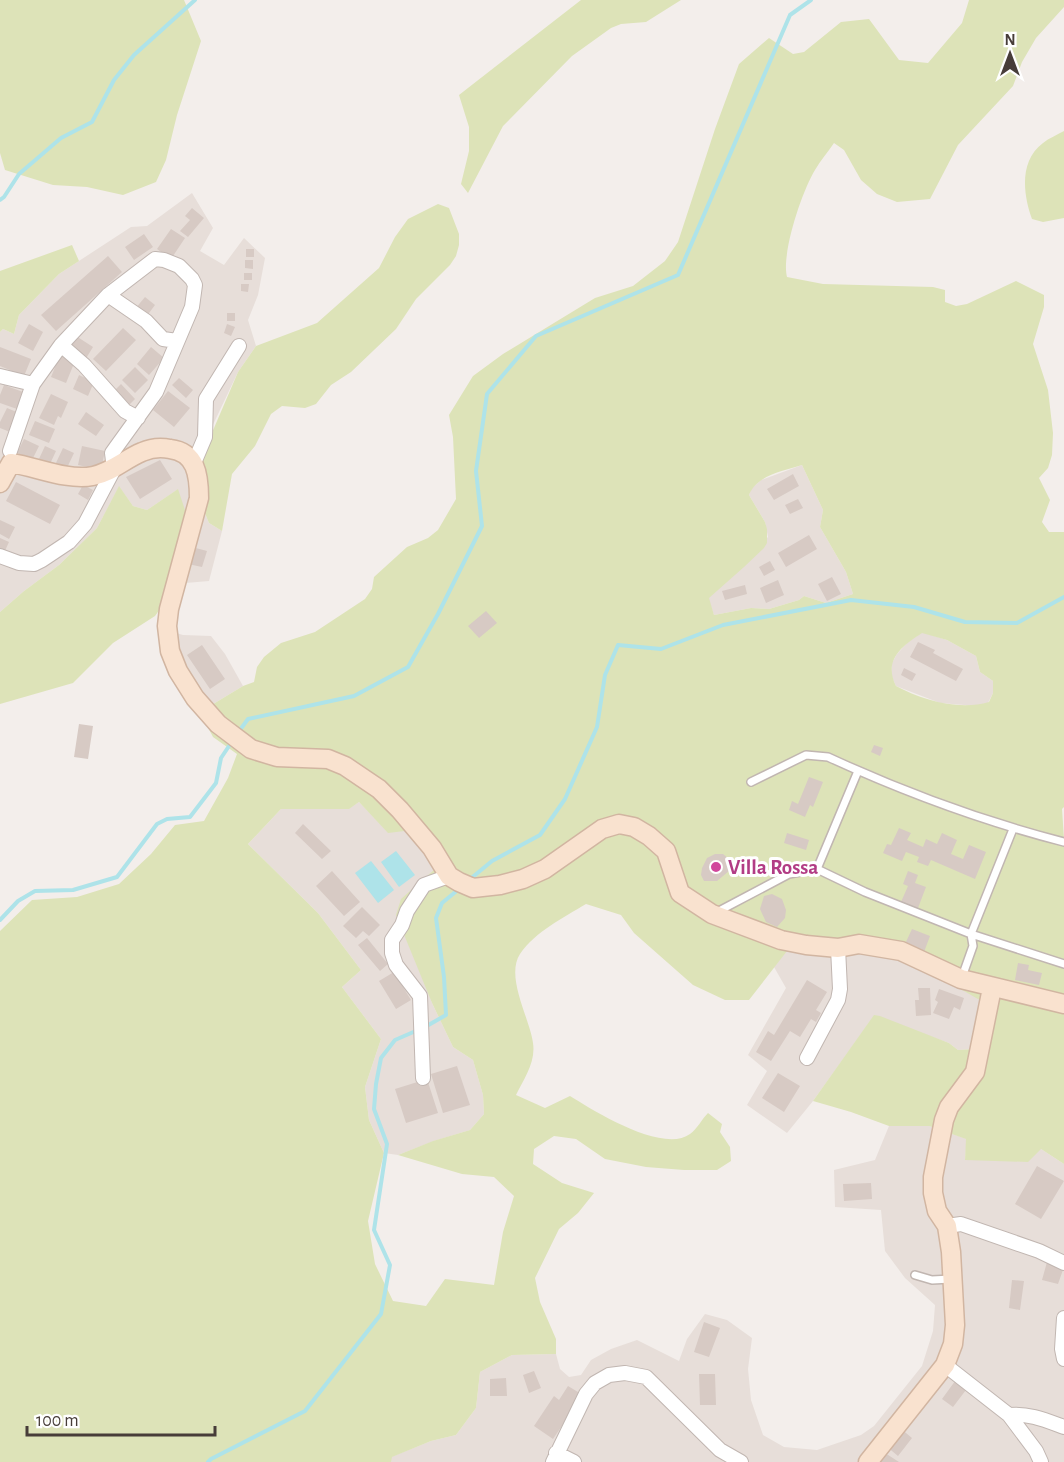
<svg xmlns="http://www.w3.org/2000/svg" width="1064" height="1462" font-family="'Alegreya Sans',sans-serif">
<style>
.residential{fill:#e7ded9}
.green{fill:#dde3b8;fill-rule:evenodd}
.water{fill:#aee3e9}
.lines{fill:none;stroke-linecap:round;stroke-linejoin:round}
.stream{stroke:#aee3e9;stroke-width:4}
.building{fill:#d7cac4}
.lane-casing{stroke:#c1b6b1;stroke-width:10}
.street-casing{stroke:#c1b6b1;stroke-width:16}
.secondary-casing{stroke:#d1b5a1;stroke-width:21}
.lane{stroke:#fff;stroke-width:7}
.street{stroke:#fff;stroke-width:14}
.secondary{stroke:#f9e2cf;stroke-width:18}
.hotel-dot{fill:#d1479c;stroke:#fff;stroke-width:2}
.labels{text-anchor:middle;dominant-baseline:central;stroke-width:6;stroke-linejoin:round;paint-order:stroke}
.hotel-label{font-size:21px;font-weight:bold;fill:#b23c85;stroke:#fff;text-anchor:start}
</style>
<rect width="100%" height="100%" fill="#f3eeeb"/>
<path class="residential" d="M192 193 213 228 200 251 224 265 244 238 265 258 258 295 248 320 256 346 238 372 210 431 191 481 209 523 222 531 209 581 174 584 177 490 147 510 133 506 119 487 97 528 59 565 24 591 0 612V332L3 329 14 334 19 315 59 274 131 227 147 226Z
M802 465 823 510 820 527 846 572 853 594 826 603 804 596 799 600 769 609 751 608 714 615 708 598 768 537 765 522 749 495 751 489 761 480Z
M922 632 947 640 976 656 980 672 993 681V693L988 703 976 706 940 703 896 686 891 675 892 663 897 654 907 643Z
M176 633 183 635 211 636 225 654 243 686 200 712 160 646Z
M359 802 388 832 413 830 436 868 416 886 422 974 432 1003 453 1047 473 1060 483 1095 484 1114 470 1130 434 1141 398 1155 384 1153 369 1120 365 1087 381 1039 342 987 361 970 318 913 248 844 281 809H348Z
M810 950 876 951 934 974 965 991 985 1002 974 1049 958 1050 949 1043 874 1016 813 1101 787 1133 747 1105 767 1071 748 1055 786 988 774 967 786 951Z
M889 1126H929L967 1139 965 1159 1041 1149 1064 1164V1462H391V1457L431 1441 456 1435 476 1408 480 1372 512 1355 556 1354 560 1369 569 1377 581 1375 591 1360 611 1349 637 1340 679 1361 687 1339 705 1314 727 1320 752 1338 748 1369 751 1400 763 1435 784 1447 817 1450 861 1435 874 1426 922 1366 933 1331 935 1305 905 1278 885 1251 881 1210 835 1207 834 1170 875 1160Z"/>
<path class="green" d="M0 0H184L201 41 177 115 166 160 156 182 123 195 87 187 53 185 5 170 0 153Z
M581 0H681L646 22 621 24 611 28 572 56 503 126 468 193 461 184 469 151V127L459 95Z
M969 0H1064V7L1036 38 1022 62 1013 86 958 145 930 199 897 202 877 194 861 180 844 150 834 143C828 152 820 161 815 170 802 191 781 254 787 277L823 284 933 287 945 290V302L956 306 967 304 1016 281 1044 295V307L1033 344 1048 390 1053 433 1052 455 1048 468 1039 478 1050 500 1042 522 1049 532H1064V807L1062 809 1064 839V1164L1041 1149 1028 1162 965 1160 966 1139 929 1126H889L851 1112 813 1101 874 1015 880 1016 949 1043 958 1050 974 1049 985 1003 934 974 876 951H787L749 1000H725L693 985 634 933 621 915 586 904C563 918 536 931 520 954 505 977 530 1019 533 1043 536 1062 524 1079 516 1095L545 1108 570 1096C594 1111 663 1154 690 1134 697 1129 702 1119 708 1113L722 1124 720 1132 730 1147 731 1161 717 1170H684L646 1167 605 1159 576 1139 554 1136 534 1149 533 1164 562 1183 594 1193 578 1213 559 1229 535 1278 540 1302 556 1339V1354L512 1355 480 1372 476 1408 456 1435 431 1441 392 1457 391 1462H0V931L32 900 77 897 119 884 151 854 175 825 204 821 228 778 237 754 213 737 200 712 243 686 254 682 257 667 264 657 281 643 315 632 365 599 372 589 374 577 407 547 428 538 438 530 456 499 453 437 449 415 473 376 503 354 595 298 633 286 665 261 678 242 715 129 739 64 769 38 793 54 804 52 841 22 869 19 899 60 928 63 962 23ZM802 465 823 510 820 527 846 572 853 594 826 603 804 596 799 600 769 609 751 608 714 615 709 598 744 567 764 548 767 543V529L765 522 749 495C757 475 783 471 802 465ZM922 633 947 640 976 656 980 672 993 681V693L989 702C959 711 922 700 896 686 883 660 902 646 922 633ZM359 802 388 833 413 830 436 868 401 899 396 915 432 1003 453 1047 473 1060 483 1095 484 1114 470 1130 433 1141 398 1155 462 1174 494 1177 514 1196 503 1232 494 1285 445 1279 426 1306 393 1301 375 1264 368 1221 384 1153 369 1120 365 1087 381 1039 342 987 361 970 318 913 248 844 281 809H349Z
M1064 131V218L1043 222 1032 219C1023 194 1019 161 1043 143 1049 138 1057 135 1064 131Z
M438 204 449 208 459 234V245L456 256 450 265 416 299 396 329 351 372 331 385 316 404 305 408 282 406 271 414 255 446 232 474 222 531 209 523 199 499 196 470 238 372 256 346 317 323 379 268 395 237 408 219Z
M72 245 79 261 59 274 19 315 14 334 3 329 0 332V271Z
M119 486 133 506 147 510 178 489 185 510 173 591 155 616 113 643 73 683 0 704V612L24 591 59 565 97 528Z"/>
<path class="water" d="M396 851 415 875 399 887 381 862Z
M371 861 394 890 378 903 355 873Z"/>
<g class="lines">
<path class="stream" d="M0 200 4 197 19 174 61 138 92 122 114 80 134 55 195 0
M237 734 248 719 354 696 408 667 438 614 482 526 476 471 487 394 536 336 678 275 790 15 811 0
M469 880 492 861 540 835 565 799 597 727 605 675 618 645 661 649 723 625 851 600 914 607 965 622 1017 623 1064 597
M0 920 18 901 35 891 73 890 117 877 157 824 167 819 190 817 216 783 221 758 231 743
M425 1027 446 1015 444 977 436 918 442 903 459 889
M208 1462 211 1459 305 1411 381 1314 390 1265 374 1230 387 1144 374 1109 376 1084 381 1058 395 1040 418 1030"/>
</g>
<path class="building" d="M192 208 204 218 188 237 180 231 190 220 185 216Z
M171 229 185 238 171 259 157 249Z
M144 234 153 247 134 260 125 247Z
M246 249H254V257H246Z
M108 256 122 272 56 331 41 315Z
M245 260H253V269L245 268Z
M244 273H252V280H244Z
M241 284H249L248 292 241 291Z
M145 297 155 305 146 317 135 309Z
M227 313H235V321H227Z
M29 324 43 332 33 351 18 343Z
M227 324 235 327 231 336 224 333Z
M123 328 136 340 106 371 93 359Z
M76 336 93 347 85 360 68 348Z
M0 347 31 359 24 376 0 366Z
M151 347 164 358 149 375 137 364Z
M60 355 75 361 66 383 51 377Z
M135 367 148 380 135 393 122 380Z
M79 375 94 382 88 396 73 389Z
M179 378 193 390 186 398 172 385Z
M121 384 135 399 126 408 112 393Z
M4 385 23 392 17 409 0 403V395Z
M168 391 190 408 174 427 153 410Z
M51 394 68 402 61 418 58 416 54 425 39 418Z
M7 408 19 413 10 432 0 428V422Z
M86 412 104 425 96 436 78 424Z
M35 421 55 429 49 443 29 435Z
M24 439 39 446 32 460 17 453Z
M45 446 56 451 49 466 38 461Z
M82 446 105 451 101 470 78 465Z
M63 448 74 453 66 470 55 465Z
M160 460 172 479 140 499 126 477Z
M793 474 799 486 774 500 767 489Z
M16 482 60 505 50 524 6 501Z
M83 485 93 490 88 500 78 494Z
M798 499 803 508 790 514 785 505Z
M0 520 15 527 9 539 0 534Z
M809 535 817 549 786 567 778 553Z
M0 538 9 542 3 555 0 554Z
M192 547 207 551 202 567 188 564Z
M770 561 775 570 764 576 759 567Z
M832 577 841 594 827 601 818 584Z
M778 580 784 595 766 603 760 588Z
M745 585 747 594 725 600 722 591Z
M486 611 497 623 479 638 468 626Z
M918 642 935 650 933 653 963 669 956 681 910 657Z
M202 645 225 679 210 689 187 655Z
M904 668 916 674 912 681 901 675Z
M79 724 93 726 88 759 74 757Z
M874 745 883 748 880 756 871 752Z
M809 777 823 782 813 807 810 805 805 817 789 810 792 801 798 804Z
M303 824 331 851 322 859 295 833Z
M899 828 911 833 907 840 923 847 926 839 937 844 942 833 957 840 951 854 963 859 969 845 986 852 975 879 931 860 928 866 917 862 919 857 906 852 902 861 883 853 887 844 891 845Z
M787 833 809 840 806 850 784 843Z
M715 854H723L729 859V871L717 881H704L701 875 702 868 707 858Z
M332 871 360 902 344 916 316 886Z
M908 871 918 875 915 883 926 887 918 908 901 902 908 886 903 884Z
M772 894 782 899 786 910 785 918 777 927 766 922 760 909 764 896Z
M362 907 380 925 369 936 363 931 356 938 343 926Z
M912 929 930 936 924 952 905 944Z
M367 938 388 964 380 971 358 945Z
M1018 963 1029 965 1028 970 1042 973 1039 985 1015 980Z
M394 972 411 1000 396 1009 379 981Z
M807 980 827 992 816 1010 821 1013 816 1022 811 1019 800 1037 790 1031 771 1061 756 1052 768 1031 774 1035Z
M918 988H930L931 1015 916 1016 915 1000H919Z
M939 989 964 998 960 1010 954 1007 949 1019 933 1013 938 1002 935 1000Z
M457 1066 470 1105 443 1113 431 1074Z
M778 1073 800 1086 784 1112 762 1098Z
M427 1079 438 1113 406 1123 395 1089Z
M1037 1166 1064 1181 1041 1219 1015 1204Z
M871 1183 872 1199 844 1201 843 1184Z
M1047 1262 1064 1267 1058 1284 1042 1280Z
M1012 1280 1024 1281 1020 1310 1009 1308Z
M704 1322 720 1328 709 1357 694 1352Z
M534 1371 541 1388 529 1393 523 1375Z
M699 1374H715L716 1405H700Z
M958 1377 969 1386 953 1407 942 1399Z
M506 1378 507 1396H490V1379Z
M568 1386 583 1395 553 1439 534 1426 554 1396 559 1400Z
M900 1428 912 1438 898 1456 886 1446Z
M885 1453 899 1462H879Z"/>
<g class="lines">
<g class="lane-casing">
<path id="lane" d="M751 782 806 755 828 757C904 792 982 821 1064 842
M817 869 858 771
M717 912 789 874 817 869 865 892 971 934 1064 964
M962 977 973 946 971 934 1013 829
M915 1275 932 1280 951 1279"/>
</g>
<g class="street-casing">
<path id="street" d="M108 295 146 321 163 339 177 341
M61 345 84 365 125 411 138 418
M0 376 33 384
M194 463 205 437 206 399 239 346
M0 556 19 563 34 564 42 560 69 542 85 524 114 469 112 453 117 446 156 392 192 307 195 285 192 279 179 266 164 260 155 259 108 295 61 345 33 384 10 451
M807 1058 838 1000 840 989 838 948
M423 1078 420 996 396 965 392 953V940L402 925 407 911 424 885 449 876
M947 1226 961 1224 1039 1251 1064 1263
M1064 1318 1062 1349 1064 1359
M945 1365 1009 1415 1036 1451 1041 1462
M1009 1415C1029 1413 1045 1420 1064 1427
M556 1453 574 1462
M553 1462 586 1394 595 1383 609 1375 625 1373 646 1377 720 1450 741 1462"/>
</g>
<g class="secondary-casing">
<path id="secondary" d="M0 483 11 463C37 467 67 481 93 476 112 472 125 459 142 452 151 448 161 447 170 449 196 452 199 475 199 498L169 609 167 626 170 651 178 671 195 698 218 724 251 749 277 757 328 759 345 766 379 789 400 810 432 848 449 876 459 882 473 888 500 885 523 879 545 869 602 829 619 824 634 827 649 836 666 851 680 893 712 914 781 940 806 945 838 948 859 944 901 951 961 979 1064 1004
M868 1462 945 1365 953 1344 955 1325 951 1252 947 1226 937 1211 933 1193V1177L944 1120 949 1107 975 1072 992 988"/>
</g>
<use href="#lane" class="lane"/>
<use href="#street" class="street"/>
<use href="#secondary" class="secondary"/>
</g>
<circle class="hotel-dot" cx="716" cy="867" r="6"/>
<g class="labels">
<g class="hotel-label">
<text x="728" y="867">Villa Rossa</text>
</g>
</g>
<g transform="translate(1010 54)" stroke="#ffffff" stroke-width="4.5" paint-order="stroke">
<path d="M0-4.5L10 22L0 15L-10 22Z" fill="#473d39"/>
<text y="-9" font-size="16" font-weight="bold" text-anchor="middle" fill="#473d39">N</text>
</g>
<path d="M27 1426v9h188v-9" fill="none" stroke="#473d39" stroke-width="3"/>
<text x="36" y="1426" font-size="18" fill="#473d39" stroke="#ffffff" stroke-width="4.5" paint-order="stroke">100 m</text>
</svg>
